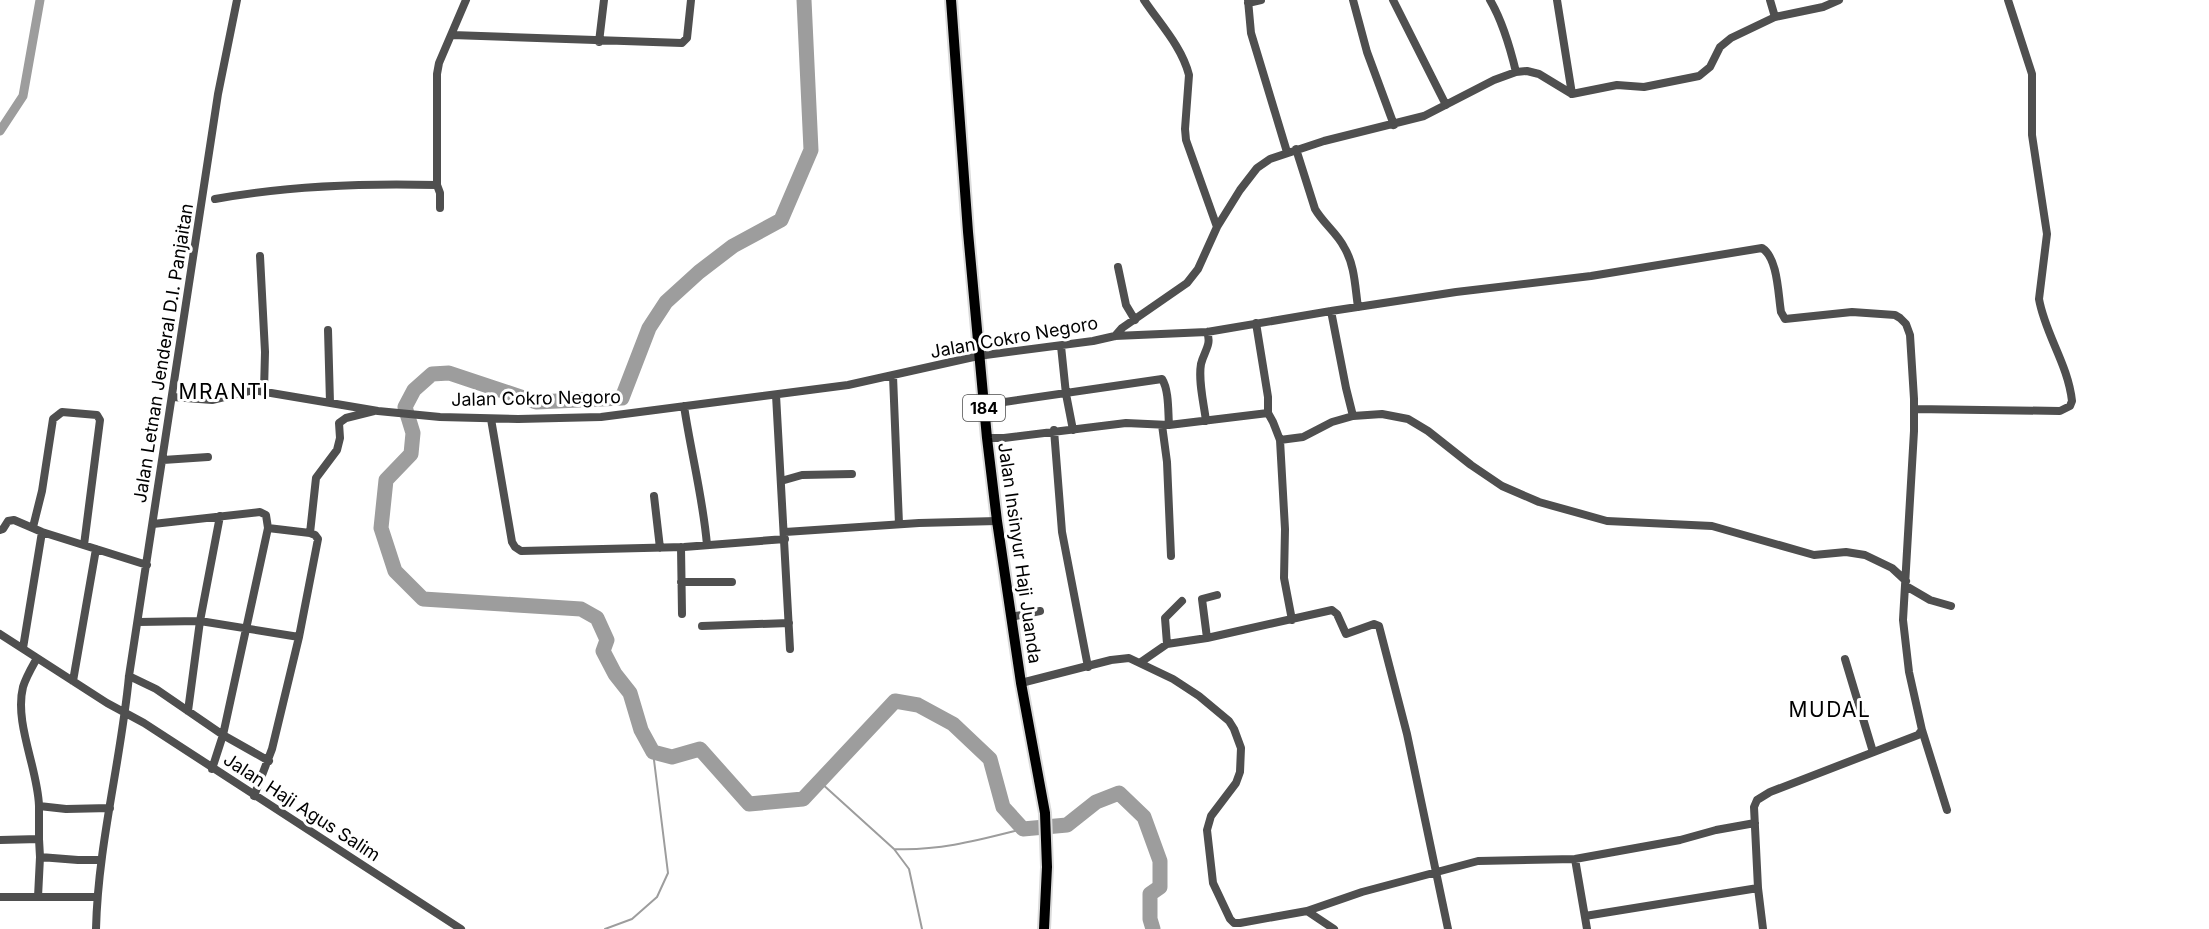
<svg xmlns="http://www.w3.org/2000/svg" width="2209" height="929" font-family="Inter,sans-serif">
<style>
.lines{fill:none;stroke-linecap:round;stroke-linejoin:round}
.stream{stroke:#9d9d9d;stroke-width:2}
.canal{stroke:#9d9d9d;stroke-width:9}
.river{stroke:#9d9d9d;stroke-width:15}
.major-casing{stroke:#dbdbdb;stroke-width:14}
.minor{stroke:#4f4f4f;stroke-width:8}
.major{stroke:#000;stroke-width:10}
.labels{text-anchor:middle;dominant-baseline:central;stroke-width:6;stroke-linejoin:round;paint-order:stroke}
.shield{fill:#fff;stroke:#4c4c4c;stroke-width:1.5}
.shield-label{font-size:16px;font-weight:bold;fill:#000}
.street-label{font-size:18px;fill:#000;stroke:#fff}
.quarter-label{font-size:21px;letter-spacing:1.5px;fill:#000;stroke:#fff}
</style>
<rect width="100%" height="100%" fill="#fff"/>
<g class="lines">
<path class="stream" d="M820 782 894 849 909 869 922 929
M894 849C940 851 979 840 1023 829
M605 929 632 919 657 897 668 873 653 752"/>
<path class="canal" d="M0 131 23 96 40 0"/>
<path class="river" d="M804 0 811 150 781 220 733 246 699 272 666 302 649 328 622 398 536 402 449 373 432 374 414 390 405 407 413 433 411 454 386 480 381 528 395 571 423 599 581 609 597 618 607 640 603 651 615 674 630 693 641 730 653 752 672 757 700 749 749 804 803 799 895 701 918 705 953 724 990 759 1003 807 1023 829 1067 825 1096 802 1119 793 1144 817 1160 861V887L1150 894V919L1153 929"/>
<g class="major-casing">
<path id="major" d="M951 0 968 232 987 438 997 521 1021 683 1045 813 1047 867 1044 929"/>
</g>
<path class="minor" d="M1144 0C1160 24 1182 47 1189 75L1185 129 1186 140 1217 227
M1248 0 1251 33 1287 152
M1353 0 1367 52 1394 125
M1393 0 1446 105
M1490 0C1503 22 1510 47 1516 72
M1557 0 1572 94
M1770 0 1775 17
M1248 3 1261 0
M452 35 682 43 687 38 691 0
M599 42 604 0
M1296 149 1315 209C1323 223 1337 233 1344 247 1355 265 1355 287 1358 307
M437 185 440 193V208
M215 199C287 186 364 183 437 185V74L439 63 466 0
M260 256 265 352 264 391
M1118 267 1126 305 1135 320
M1256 323 1268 397V413L1273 422 1280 440 1285 529 1284 578 1292 620
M328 330 330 403
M1115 336 1122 328 1187 283 1198 269 1217 227 1240 190 1257 168 1270 159 1324 141 1424 116 1494 80 1516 72 1527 71 1539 74 1572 94 1617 85 1644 87 1699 76 1710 67 1720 47 1731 38 1775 17 1823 7 1839 0
M1061 346 1066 394 1073 430
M893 376 899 524
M776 395 790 649
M173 397 212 400 253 390 378 411 440 417 518 419 601 417 848 385 978 356 1093 341 1115 336 1207 332 1331 311 1456 292 1591 276 1762 248C1778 258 1778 294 1781 312L1785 319 1852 312 1895 315 1900 318 1906 324 1910 335 1914 399V431L1903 620 1909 672 1922 730 1918 735 1770 792 1757 800 1754 807 1758 888 1763 929
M984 405 1162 379C1169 390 1168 411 1169 425
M684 406C691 453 703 498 707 545
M1914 409 2060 411 2070 406 2072 401C2068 364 2045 334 2039 299L2047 234 2032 135V74L2008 0
M1353 416 1382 414 1408 419 1428 431 1471 465 1502 486 1539 502 1607 521 1712 526 1814 555 1846 552 1865 555 1892 568 1906 581
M491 419 512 542 515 547 521 551 684 547 785 539
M1206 421C1204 404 1198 381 1201 364 1204 351 1212 345 1207 332
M1162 425 1167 462 1171 556
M1054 430 1062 532 1088 667
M987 438H1004L1126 423 1169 425 1268 413
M1280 440 1303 437 1332 422 1353 416 1346 388 1331 311
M163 460 208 457
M781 481 802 475 852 474
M654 496 660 548
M153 524 260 512 266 515 268 528 310 533 315 535 318 539 299 637 272 749 254 796
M33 527 42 491 53 419 62 412 97 415 100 420 84 545
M0 530 3 529 8 521 14 520 42 532 147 565
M785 532 919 523 997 521
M310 533 316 478 337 450 340 438 339 423 346 418 374 411
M681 547 682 614
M681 582H732
M1906 586 1930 600 1951 606
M1011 617 1040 611
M138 622 200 621 299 637
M702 626 789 623
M0 634 107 703 144 723 461 929
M1207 638 1332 610 1337 614 1346 634 1374 624 1379 626 1407 734 1448 929
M1167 644 1165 618 1182 601
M23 648 42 532
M37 658C32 667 26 677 23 687 14 723 38 769 39 806
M1845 659 1873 752
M1141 662 1167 644 1207 638 1202 599 1217 595
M129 676 156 689 223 735 269 761
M73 681 96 549
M1021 683 1111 660 1129 658 1173 679 1199 696 1229 721 1234 729 1241 748 1240 772 1236 783 1211 816 1207 830 1213 883 1230 919 1234 923H1240L1307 911 1334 929
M188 711 200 621 220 516
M1922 730 1947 810
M212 769 223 735 268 528
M39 839 40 857 78 860H101
M0 840 39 839V806L66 809 110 808
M1575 859 1587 929
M0 897H97
M38 897 40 857
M1307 911 1362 892 1478 861 1575 859 1680 840 1716 830 1755 823
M1585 916 1758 888
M96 929C98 844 121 761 129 676L218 94 237 0"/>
<use href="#major" class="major"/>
</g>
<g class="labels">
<rect class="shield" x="963" y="395" width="42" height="26" rx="4.5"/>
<g class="shield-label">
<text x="984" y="408">184</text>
</g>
<g class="street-label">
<text transform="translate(1014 337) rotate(-10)">Jalan Cokro Negoro</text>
<text transform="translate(163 353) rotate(-81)">Jalan Letnan Jenderal D.I. Panjaitan</text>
<text transform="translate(536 398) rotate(-1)">Jalan Cokro Negoro</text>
<text transform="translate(1020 553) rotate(82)">Jalan Insinyur Haji Juanda</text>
<text transform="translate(302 807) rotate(33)">Jalan Haji Agus Salim</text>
</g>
<g class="quarter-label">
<text x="224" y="391">MRANTI</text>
<text x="1830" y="709">MUDAL</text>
</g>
</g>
</svg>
